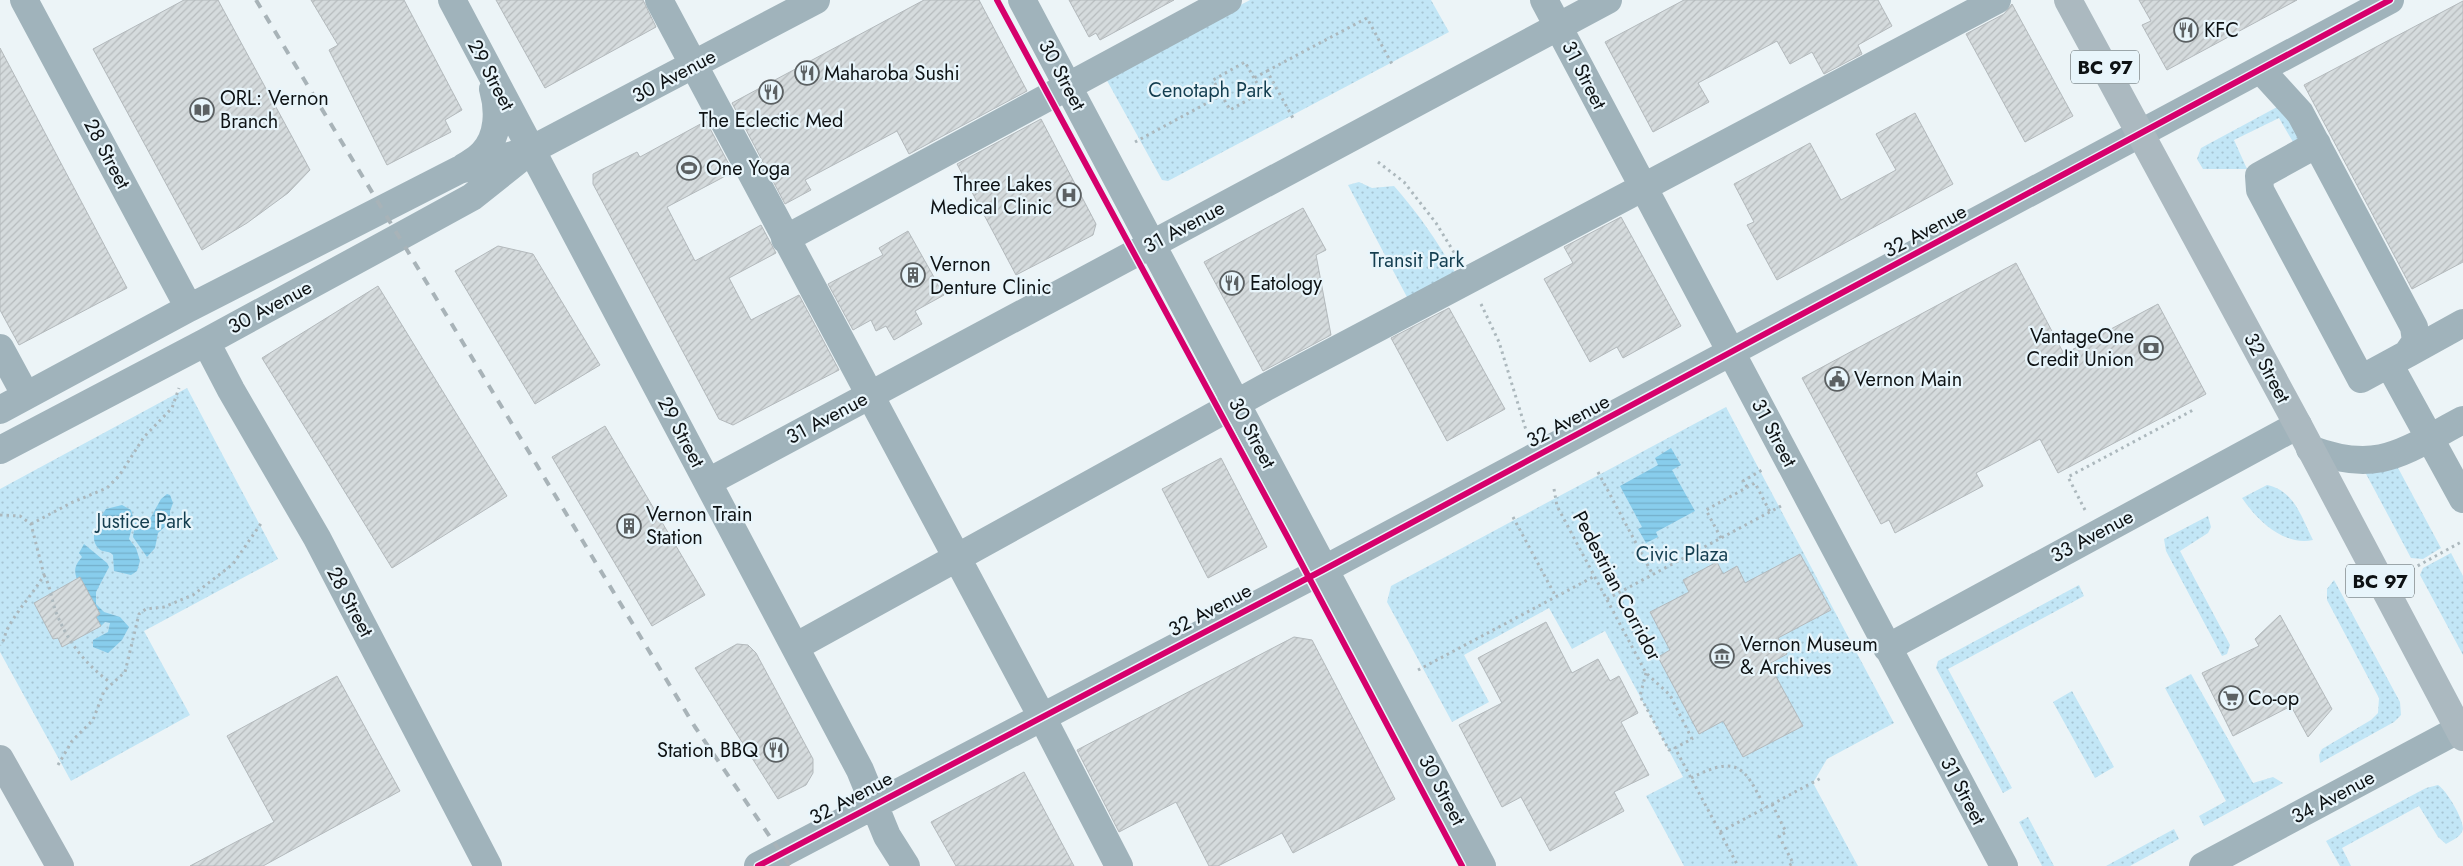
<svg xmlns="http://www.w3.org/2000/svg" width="2463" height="866" font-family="Jost,sans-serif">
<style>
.park{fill:url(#park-dots)}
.water{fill:url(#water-rules)}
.building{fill:url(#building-hatch);stroke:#b3b9bc}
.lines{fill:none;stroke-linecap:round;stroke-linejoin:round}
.path{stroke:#acb8bd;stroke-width:3;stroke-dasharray:2.5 4;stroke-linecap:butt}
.minor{stroke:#a0b3bb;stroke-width:28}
.major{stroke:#a3b3bb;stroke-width:28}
.highway{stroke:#abb9c0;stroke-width:28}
.rail{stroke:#a8b3b8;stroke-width:4;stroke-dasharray:9 9;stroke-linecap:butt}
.cycleway-casing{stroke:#e8f5fb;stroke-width:9}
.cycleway{stroke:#d6006c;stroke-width:6}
.labels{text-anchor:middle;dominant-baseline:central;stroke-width:4.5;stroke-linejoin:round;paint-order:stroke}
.shield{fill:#e8f5fb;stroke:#4f5659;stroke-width:1}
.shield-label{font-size:19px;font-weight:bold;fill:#0e1214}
.poi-label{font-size:20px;fill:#0e1214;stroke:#e8f5fb;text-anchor:start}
.street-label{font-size:20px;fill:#0e1214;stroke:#e8f5fb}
.park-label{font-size:20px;fill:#143e50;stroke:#e8f5fb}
</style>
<defs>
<pattern id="park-dots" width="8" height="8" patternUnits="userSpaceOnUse" patternTransform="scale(1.25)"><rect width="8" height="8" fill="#c2e6f6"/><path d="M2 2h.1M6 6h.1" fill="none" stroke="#a6c4d2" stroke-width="1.8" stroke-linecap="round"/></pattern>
<pattern id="water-rules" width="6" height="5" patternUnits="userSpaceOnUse" patternTransform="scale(1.25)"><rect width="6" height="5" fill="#88cdec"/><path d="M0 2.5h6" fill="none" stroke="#74afca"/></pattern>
<pattern id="building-hatch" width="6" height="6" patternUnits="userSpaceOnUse" patternTransform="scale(1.25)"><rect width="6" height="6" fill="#d5dbdd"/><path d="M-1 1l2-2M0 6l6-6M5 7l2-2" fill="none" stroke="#b6bbbd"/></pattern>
</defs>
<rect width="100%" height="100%" fill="#ecf4f7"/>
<path class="park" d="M1250 0H1431L1449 32 1168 181 1162 180 1105 77Z
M2279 106 2305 135 2293 142 2279 118 2234 140 2247 169H2203L2197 159 2201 148Z
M1359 182 1372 188 1394 186C1418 213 1438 242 1456 274L1408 299 1348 185Z
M187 388 278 559 144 631 190 715 71 781 0 652V489Z
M1726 407 1894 723 1827 759 1813 783 1858 866H1684L1646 796 1683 777 1605 631 1572 649 1549 608 1464 655 1489 702 1452 722 1387 602 1391 586Z
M2397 466 2441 548 2423 559 2411 558 2365 472Z
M2267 485C2295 491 2301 517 2313 540 2283 546 2257 520 2242 498Z
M2208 516 2211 527 2208 533 2180 551 2230 645 2227 654 2222 656 2166 551 2164 539Z
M2451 553 2463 576V655L2420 575 2423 568Z
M2334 580 2400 702 2401 715 2394 722 2320 763 2319 755 2322 749 2371 720 2378 713 2379 698 2327 600V589Z
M2079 585 2084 596 1948 669 2012 788 2003 793 1936 668 1938 661Z
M2191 674 2253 783 2273 777 2283 783 2204 826 2199 816 2226 801 2165 688Z
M2072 691 2114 767 2095 778 2053 702Z
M2438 785C2447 791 2463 818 2463 829 2461 837 2453 840 2446 844L2438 837 2419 806 2342 848 2351 866H2340L2326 841 2426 788Z
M2028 817 2054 866H2042L2019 822Z
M2174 829 2179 839 2130 866H2106Z"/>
<path class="water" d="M1671 448 1681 465 1672 470 1695 511 1656 532 1658 537 1646 543 1638 529 1642 527 1620 486 1658 465 1655 458Z
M167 494 170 495 173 503 170 511V522L158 533 155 548 147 557 133 537 135 523 150 519 161 499Z
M122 505 131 510 134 520 129 539 136 548 140 561 137 571 131 575 114 571 113 555C109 550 104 553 99 549 87 538 99 519 106 509Z
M84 544 107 563 109 567 96 592V604L104 612 120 617 129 627 122 640 108 653 93 647V640L108 632 110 623 105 622 101 626 96 617 100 614 80 578 77 579C73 569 76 564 82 557L79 553Z"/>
<path class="building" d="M184 0H218L310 170 288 193 247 223 202 250 93 49Z
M311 0H404L462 110 445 120 451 132 387 165 329 50 338 45Z
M496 0H643L656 27 545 88Z
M924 0H979L1027 91 909 154 897 131 805 180 811 190 785 204 732 103Z
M1069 0H1174L1100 40 1096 33 1089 37Z
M1684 0H1878L1892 26 1858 45 1862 54 1824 74 1812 52 1790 64 1777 41 1698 83 1709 102 1653 132 1605 42Z
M2139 0H2297L2167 70 2142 25 2151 21Z
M2463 1V262L2412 289 2304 85Z
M2012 4 2073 116 2025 142 1966 34 2004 14Z
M0 48 127 288 19 345 0 310Z
M1915 113 1953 184 1777 280 1747 225 1754 222 1734 184 1810 143 1841 200 1896 170 1876 134Z
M1041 119 1096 224 1093 235 1016 275 957 164Z
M706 121 733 172 667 207 695 261 761 225 776 253 729 278 751 320 799 295 839 370 733 425 719 419 593 184V174L637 152 640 157Z
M1303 208 1326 250 1316 255 1331 335 1263 371 1204 262Z
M1621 217 1681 326 1623 358 1617 347 1590 362 1544 279 1573 263 1564 247Z
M908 231 944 295 915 311 922 324 894 340 886 326 876 331 871 320 853 330 828 284 883 255 879 248Z
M498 246 533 254 600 365 535 404 455 271Z
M2016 263 2064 354 2158 304 2206 394 2058 473 2040 439 1976 473 1983 486 1895 533 1889 520 1881 524 1802 378Z
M378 286 507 496 392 568 262 358Z
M1449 308 1505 409 1447 441 1391 338Z
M605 426 705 595 652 626 552 457Z
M1221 458 1267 547 1208 578 1162 489Z
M1800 554 1831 610 1778 638 1787 654 1769 664 1803 726 1743 757 1723 721 1699 734 1658 657 1670 650 1650 612 1689 592 1683 580 1717 562 1723 574 1737 566 1745 583Z
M80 577 100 614 96 617 101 626 62 647 58 638 53 639 34 603Z
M2280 615 2332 709 2308 737 2291 706 2233 736 2202 673 2259 646 2255 639Z
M1546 622 1572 673 1598 659 1610 681 1619 676 1638 713 1621 722 1649 775 1614 792 1624 811 1550 851 1521 797 1502 807 1459 725 1502 703 1478 658Z
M1294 637 1312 640 1395 799 1293 853 1282 833 1218 866H1209L1176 802 1119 832 1077 750Z
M737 644 748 645 756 653 813 759V773L806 785 778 799 695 668Z
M337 676 400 791 263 866H190L274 822 227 736Z
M1024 772 1074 866H956L931 822Z"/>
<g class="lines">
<path class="path" d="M1267 71 1367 18 1393 66
M1254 78 1245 62 1213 80 1230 110 1262 92 1254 78 1267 71 1294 120
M1135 142 1222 95
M1378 162 1404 182 1436 223 1455 254
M1481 304 1499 342 1526 430
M1598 472 1653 575
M1747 487 1743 481 1762 470
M1554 489 1557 506 1646 673 1670 695 1692 739 1675 748 1738 866
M2085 510 2068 477 2195 409
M0 515 20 516 31 524 44 575C33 594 18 609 8 628 4 634 6 639 0 645
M1513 517 1556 597
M31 524 73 502 107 488 119 476 144 437 172 408 179 388
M1721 538 1706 510 1755 483 1770 512
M2412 569 2463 541
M44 575C51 587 51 599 56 612 67 641 86 665 111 683
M1607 599 1781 506
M1418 670 1595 576
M1646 673 1640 696 1669 750 1675 748
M58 765 72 741 93 720 104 691 125 672 139 614 146 609 164 607 193 595 233 564 262 522
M1691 778C1737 755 1744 765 1765 808
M1772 804 1786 832 1779 836 1793 863 1788 866
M1720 832 1823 777"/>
<path class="minor" d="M24 0 189 308
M452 0 860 770 887 836 906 866
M659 0 1042 717 1119 866
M1022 0 1482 866
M1544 0 2004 866
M2261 70 2300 113 2414 327 2416 341 2407 354 2361 379 2260 190 2259 176 2317 144
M464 167C470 163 478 159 483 153 499 136 499 110 493 89
M785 239 1228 0
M206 342 231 390 317 538 488 866
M0 348 26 396
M2407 354 2463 323
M2389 364 2463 499
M0 410 189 308 459 170 520 153
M2310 449C2379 475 2404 451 2463 420
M0 450 206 342 399 237 472 197 531 150 816 0
M708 482 1608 0
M795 647 1266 387 1997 0
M1887 648 2298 425
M758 866 1325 569 2390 0
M2203 866 2463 727"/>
<path class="major" d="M0 759 60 866"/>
<path class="highway" d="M2068 0 2298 425 2463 737"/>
<path class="rail" d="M256 0 695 727 790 866"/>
<g class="cycleway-casing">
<path id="cycleway" d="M997 0 1288 538 1462 866
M758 866 1325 569 2390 0"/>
</g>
<use href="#cycleway" class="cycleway"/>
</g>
<defs>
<g id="restaurant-ring" transform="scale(1.25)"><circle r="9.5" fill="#e8f5fb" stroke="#5c6163" stroke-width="1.5"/><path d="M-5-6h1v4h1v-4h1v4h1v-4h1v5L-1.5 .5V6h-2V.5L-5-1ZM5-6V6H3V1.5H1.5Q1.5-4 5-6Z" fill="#5c6163"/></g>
<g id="library-ring" transform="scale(1.25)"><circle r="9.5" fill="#e8f5fb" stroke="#5c6163" stroke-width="1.5"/><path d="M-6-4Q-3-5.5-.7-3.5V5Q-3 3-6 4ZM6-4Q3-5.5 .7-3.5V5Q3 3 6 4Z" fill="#5c6163"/></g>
<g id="stadium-ring" transform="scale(1.25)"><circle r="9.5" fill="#e8f5fb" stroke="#5c6163" stroke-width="1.5"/><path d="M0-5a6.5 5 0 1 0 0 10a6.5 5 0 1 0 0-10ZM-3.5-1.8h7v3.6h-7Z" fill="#5c6163"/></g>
<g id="hospital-ring" transform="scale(1.25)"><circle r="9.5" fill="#e8f5fb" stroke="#5c6163" stroke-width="1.5"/><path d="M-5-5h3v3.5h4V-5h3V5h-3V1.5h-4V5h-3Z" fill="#5c6163"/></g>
<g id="building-ring" transform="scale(1.25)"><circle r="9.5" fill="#e8f5fb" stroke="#5c6163" stroke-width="1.5"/><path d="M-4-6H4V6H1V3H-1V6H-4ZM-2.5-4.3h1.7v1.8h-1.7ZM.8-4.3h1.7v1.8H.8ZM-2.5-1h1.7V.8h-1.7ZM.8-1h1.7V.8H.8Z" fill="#5c6163"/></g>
<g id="bank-ring" transform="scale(1.25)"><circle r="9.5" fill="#e8f5fb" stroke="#5c6163" stroke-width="1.5"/><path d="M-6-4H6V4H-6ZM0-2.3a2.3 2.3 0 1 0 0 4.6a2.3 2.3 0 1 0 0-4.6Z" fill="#5c6163"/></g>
<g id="civic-ring" transform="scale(1.25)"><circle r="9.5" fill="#e8f5fb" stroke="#5c6163" stroke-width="1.5"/><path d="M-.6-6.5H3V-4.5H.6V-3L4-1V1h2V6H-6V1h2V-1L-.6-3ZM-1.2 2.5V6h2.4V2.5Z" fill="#5c6163"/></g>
<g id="museum-ring" transform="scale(1.25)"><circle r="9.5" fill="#e8f5fb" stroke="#5c6163" stroke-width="1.5"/><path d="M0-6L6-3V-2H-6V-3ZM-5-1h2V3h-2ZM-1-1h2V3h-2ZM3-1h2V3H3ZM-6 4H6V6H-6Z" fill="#5c6163"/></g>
<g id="supermarket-ring" transform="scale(1.25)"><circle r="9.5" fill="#e8f5fb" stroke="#5c6163" stroke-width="1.5"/><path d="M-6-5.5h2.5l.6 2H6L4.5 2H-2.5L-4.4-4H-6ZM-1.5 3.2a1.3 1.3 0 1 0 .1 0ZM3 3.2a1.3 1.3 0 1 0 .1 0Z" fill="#5c6163"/></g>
</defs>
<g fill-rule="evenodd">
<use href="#restaurant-ring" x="2186" y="30"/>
<use href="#restaurant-ring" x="807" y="73"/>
<use href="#restaurant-ring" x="771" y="92"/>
<use href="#library-ring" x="202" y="110"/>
<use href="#stadium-ring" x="689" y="168"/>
<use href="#hospital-ring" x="1069" y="195"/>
<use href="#building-ring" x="913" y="275"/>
<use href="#restaurant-ring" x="1232" y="283"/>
<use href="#bank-ring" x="2151" y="348"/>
<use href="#civic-ring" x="1837" y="379"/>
<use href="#building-ring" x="629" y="526"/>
<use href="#museum-ring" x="1722" y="656"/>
<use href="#supermarket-ring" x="2231" y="698"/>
<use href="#restaurant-ring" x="776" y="750"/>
</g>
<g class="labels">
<g class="shield">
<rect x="2071" y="50.5" width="68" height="33" rx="4"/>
<rect x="2346" y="564.5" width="68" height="33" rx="4"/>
</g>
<g class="shield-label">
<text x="2105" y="67">BC 97</text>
<text x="2380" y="581">BC 97</text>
</g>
<g class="poi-label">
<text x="2204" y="30">KFC</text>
<text x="824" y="73">Maharoba Sushi</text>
<text x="220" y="98">ORL: Vernon<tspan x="220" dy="23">Branch</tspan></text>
<text x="771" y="120" text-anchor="middle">The Eclectic Med</text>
<text x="706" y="168">One Yoga</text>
<text x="1052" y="184" text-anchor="end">Three Lakes<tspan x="1052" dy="23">Medical Clinic</tspan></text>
<text x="930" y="264">Vernon<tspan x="930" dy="23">Denture Clinic</tspan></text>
<text x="1250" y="283">Eatology</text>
<text x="2134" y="336" text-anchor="end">VantageOne<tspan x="2134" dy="23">Credit Union</tspan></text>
<text x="1854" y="379">Vernon Main</text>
<text x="646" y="514">Vernon Train<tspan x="646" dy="23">Station</tspan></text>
<text x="1740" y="644">Vernon Museum<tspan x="1740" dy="23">&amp; Archives</tspan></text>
<text x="2248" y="698">Co-op</text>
<text x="758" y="750" text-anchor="end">Station BBQ</text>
</g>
<g class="street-label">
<text transform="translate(491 75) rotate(62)">29 Street</text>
<text transform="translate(1062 75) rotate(62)">30 Street</text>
<text transform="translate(1584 75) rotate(63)">31 Street</text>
<text transform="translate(674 76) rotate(-28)">30 Avenue</text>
<text transform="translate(107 154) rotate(62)">28 Street</text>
<text transform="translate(1184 227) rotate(-28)">31 Avenue</text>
<text transform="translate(1925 231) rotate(-28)">32 Avenue</text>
<text transform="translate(270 307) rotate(-28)">30 Avenue</text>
<text transform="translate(2267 368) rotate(62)">32 Street</text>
<text transform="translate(827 418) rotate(-28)">31 Avenue</text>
<text transform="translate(1568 421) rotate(-28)">32 Avenue</text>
<text transform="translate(681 432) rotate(62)">29 Street</text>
<text transform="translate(1252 433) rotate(62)">30 Street</text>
<text transform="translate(1774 433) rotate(62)">31 Street</text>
<text transform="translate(2092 536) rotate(-28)">33 Avenue</text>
<text transform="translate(1617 586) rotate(62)">Pedestrian Corridor</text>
<text transform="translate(350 602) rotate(62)">28 Street</text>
<text transform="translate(1210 610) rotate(-28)">32 Avenue</text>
<text transform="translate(1442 790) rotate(62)">30 Street</text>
<text transform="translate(1963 791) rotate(62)">31 Street</text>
<text transform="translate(2333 797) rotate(-28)">34 Avenue</text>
<text transform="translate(851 798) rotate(-28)">32 Avenue</text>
</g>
<g class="park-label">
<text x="1210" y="90">Cenotaph Park</text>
<text x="1417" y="260">Transit Park</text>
<text x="144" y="521">Justice Park</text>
<text x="1682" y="554">Civic Plaza</text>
</g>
</g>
</svg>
